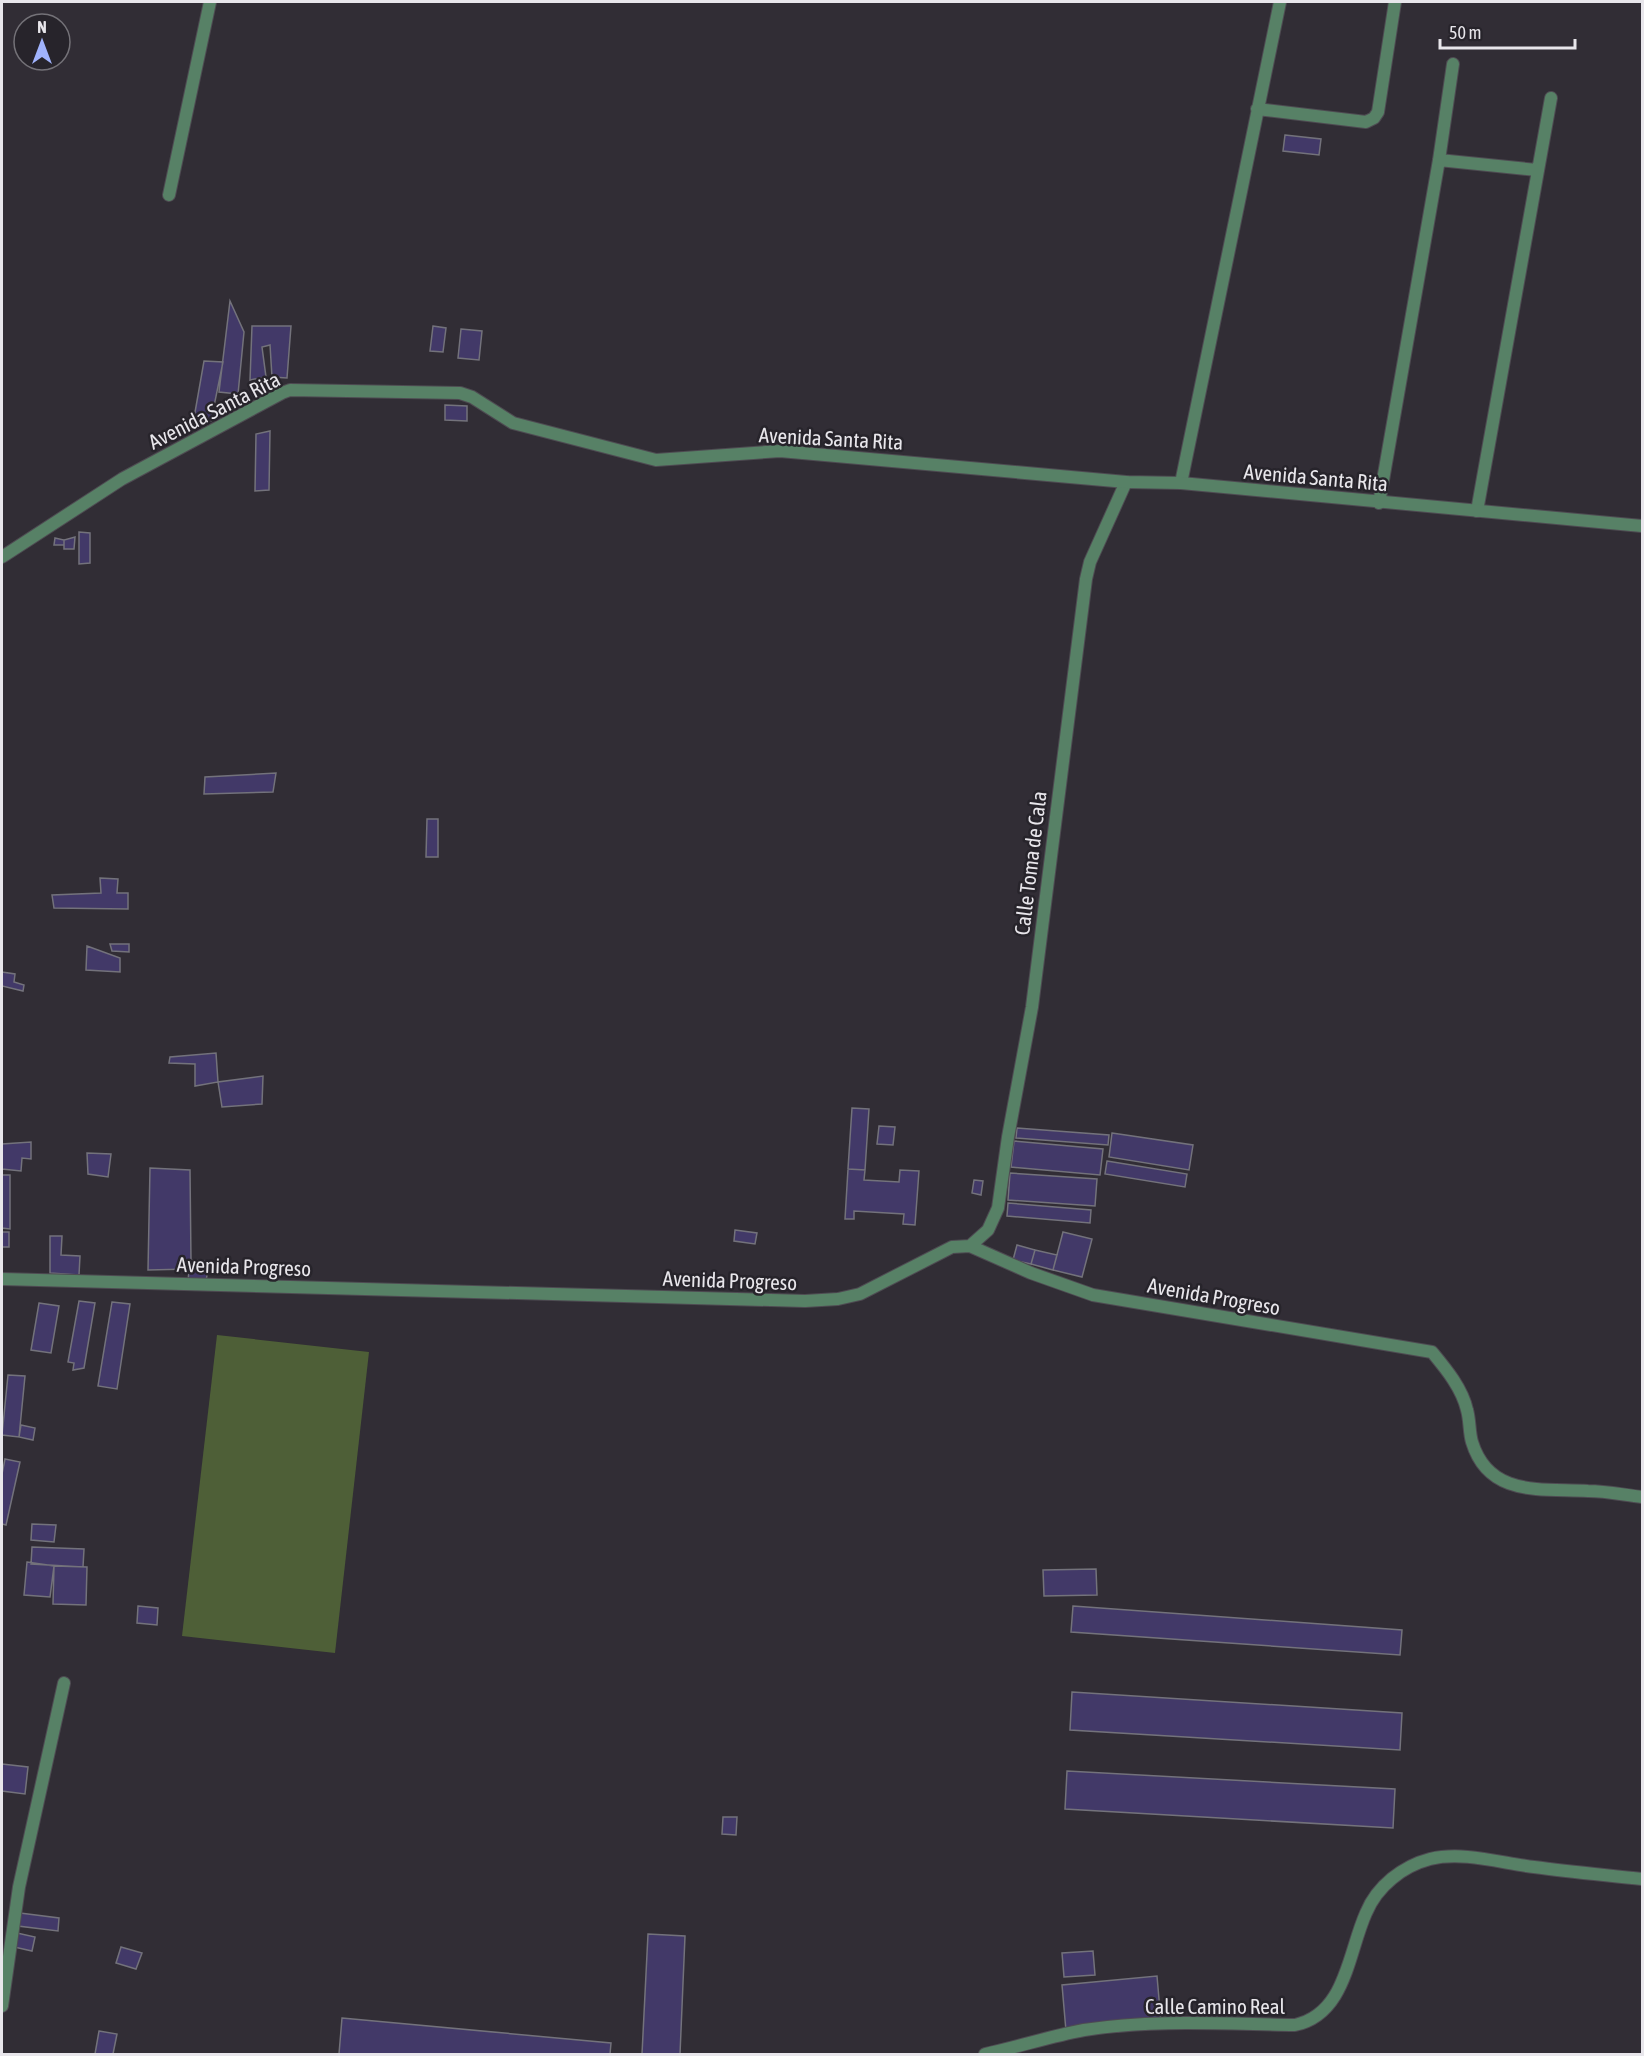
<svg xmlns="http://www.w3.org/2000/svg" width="1644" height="2056" font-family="'Asap Condensed',sans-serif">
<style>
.green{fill:#4e5f37}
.building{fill:#423968;stroke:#73727b;stroke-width:1.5}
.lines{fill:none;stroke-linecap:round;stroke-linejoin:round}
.minor-casing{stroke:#4e4b52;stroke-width:14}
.tertiary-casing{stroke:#4e4b52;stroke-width:14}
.minor{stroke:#578166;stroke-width:12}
.tertiary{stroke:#578166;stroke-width:12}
.labels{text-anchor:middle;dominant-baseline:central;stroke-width:5;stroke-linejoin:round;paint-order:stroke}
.street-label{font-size:21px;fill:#e8e6eb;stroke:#27242b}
</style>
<rect width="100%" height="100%" fill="#312d35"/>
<path class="green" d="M217 1335 369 1352 335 1653 182 1636Z"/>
<path class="building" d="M1285 135 1321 139 1319 155 1283 151Z
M230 301 244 332 238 394 219 392Z
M252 326H291L287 378 272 377 270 345 262 347 266 377 250 380Z
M433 326 446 328 443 352 430 351Z
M461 329 482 331 479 360 458 358Z
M204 361 223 362 211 421 194 418Z
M445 405 467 406V421L445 420Z
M270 431 269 490 255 491 256 434Z
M79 532 90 533V563L79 564Z
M75 537 74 549H64V540Z
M55 538 64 540V545H54Z
M276 773 273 792 204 794 205 777Z
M427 819H438V857H426Z
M100 878 118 879 117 893H128V909L54 908 52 895 101 893Z
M110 944H129V952L112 951Z
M87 946 120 958V972L86 970Z
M2 972 15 974 14 982 24 985 23 991 2 986Z
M216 1053 218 1082 195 1086V1064L169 1063 170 1057Z
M263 1076 262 1104 222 1107 218 1082Z
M852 1108 869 1109 865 1170 848 1169Z
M879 1126 895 1127 893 1145 877 1144Z
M1017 1128 1109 1135 1108 1145 1016 1138Z
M1112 1133 1193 1145 1189 1170 1109 1157Z
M1014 1141 1103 1149 1100 1175 1011 1167Z
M31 1142V1159L22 1158 21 1171 2 1169V1144Z
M87 1153 111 1154 108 1177 88 1174Z
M1107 1161 1187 1174 1185 1187 1105 1174Z
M150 1168 190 1170 191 1260 209 1261 206 1282H188L189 1269 148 1270Z
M848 1169 865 1170 864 1180 899 1182 900 1170 919 1171 915 1225 903 1224 904 1214 854 1211V1219H845Z
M1010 1173 1097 1179 1095 1206 1008 1200Z
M2 1175H10V1229L2 1228Z
M974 1180 983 1181 981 1195 972 1193Z
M1008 1203 1091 1210 1090 1223 1007 1216Z
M735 1230 757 1233 755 1244 734 1241Z
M2 1232H9V1247H2Z
M1063 1232 1092 1239 1082 1277 1053 1270Z
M50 1236H62L61 1255 80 1256 79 1275 50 1273Z
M1017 1245 1035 1250 1031 1264 1013 1260Z
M1035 1250 1057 1255 1053 1270 1031 1264Z
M79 1301 95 1303 84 1368 73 1370 74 1363 68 1362Z
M112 1302 130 1304 117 1389 98 1386Z
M39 1303 59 1306 51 1353 31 1350Z
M8 1375 25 1376 19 1437 2 1435Z
M21 1425 35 1428 33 1440 19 1437Z
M5 1459 20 1462 6 1525 2 1524V1474Z
M32 1524 56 1525 54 1542 31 1540Z
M32 1547 84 1549 83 1567 31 1564Z
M27 1562 54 1566 50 1597 24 1595Z
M54 1566 87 1567 86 1605 53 1604Z
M1096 1569 1097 1595 1044 1596 1043 1570Z
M138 1606 158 1608 157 1625 137 1623Z
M1073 1606 1402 1630 1400 1655 1071 1632Z
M1072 1692 1402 1713 1400 1750 1070 1730Z
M2 1764 28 1767 25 1794 2 1791Z
M1067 1771 1395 1789 1393 1828 1065 1809Z
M723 1817H737L736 1835 722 1834Z
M20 1913 59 1918 58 1931 18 1926Z
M17 1933 35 1937 32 1951 14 1947Z
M648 1934 685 1936 680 2054H642Z
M121 1947 142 1953 136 1969 116 1963Z
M1093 1951 1095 1975 1064 1977 1062 1953Z
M1157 1976 1161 2022 1066 2031 1062 1985Z
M342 2018 611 2043 610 2054H339Z
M99 2031 117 2034 113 2054H95Z"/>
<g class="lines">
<g class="minor-casing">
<path id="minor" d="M1257 109 1366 122 1374 118 1378 112 1395 2
M1439 160 1537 170
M169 195 210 2
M1181 483 1280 2
M1379 503 1439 160 1453 64
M1477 511 1551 98
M970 1246 988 1230 998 1208 1008 1137 1032 1007 1086 579 1090 562 1126 482
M2 1279 805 1301 838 1299 860 1294 952 1247 970 1246 1031 1273 1093 1295 1432 1352C1446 1369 1462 1388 1467 1410 1470 1420 1469 1432 1472 1442 1489 1498 1543 1488 1588 1491 1606 1491 1624 1495 1642 1497
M2 2006 19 1887 64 1683
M985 2054C1018 2047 1051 2036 1084 2030 1153 2019 1225 2024 1295 2025 1346 2014 1348 1953 1366 1913 1377 1886 1403 1866 1430 1859 1463 1851 1501 1863 1534 1867 1570 1872 1606 1875 1642 1879"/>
</g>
<g class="tertiary-casing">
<path id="tertiary" d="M2 557 122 479 282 393 290 390 460 393 472 397 513 423 656 460 780 451 1126 482 1181 483 1642 526"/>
</g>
<use href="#minor" class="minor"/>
<use href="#tertiary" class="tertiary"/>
</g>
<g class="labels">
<g class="street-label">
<text transform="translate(214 410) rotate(-27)">Avenida Santa Rita</text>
<text transform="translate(831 438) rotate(3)">Avenida Santa Rita</text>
<text transform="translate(1316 477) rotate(5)">Avenida Santa Rita</text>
<text transform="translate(1030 863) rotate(-83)">Calle Toma de Cala</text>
<text transform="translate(244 1266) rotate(2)">Avenida Progreso</text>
<text transform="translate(730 1280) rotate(2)">Avenida Progreso</text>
<text transform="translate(1214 1296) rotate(10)">Avenida Progreso</text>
<text x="1215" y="2006">Calle Camino Real</text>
</g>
</g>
<rect width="1644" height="2056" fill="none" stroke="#e8e6eb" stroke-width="6"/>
<g transform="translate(42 42)"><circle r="28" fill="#27242b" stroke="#747278" stroke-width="1.5"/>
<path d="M0-4.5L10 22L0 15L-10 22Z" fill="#a0b3fd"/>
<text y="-9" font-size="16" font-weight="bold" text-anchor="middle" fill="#e8e6eb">N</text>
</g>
<path d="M1440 39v9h135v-9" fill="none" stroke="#e8e6eb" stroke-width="3"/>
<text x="1449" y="39" font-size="18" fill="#e8e6eb" stroke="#27242b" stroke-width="4.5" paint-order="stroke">50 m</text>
</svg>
